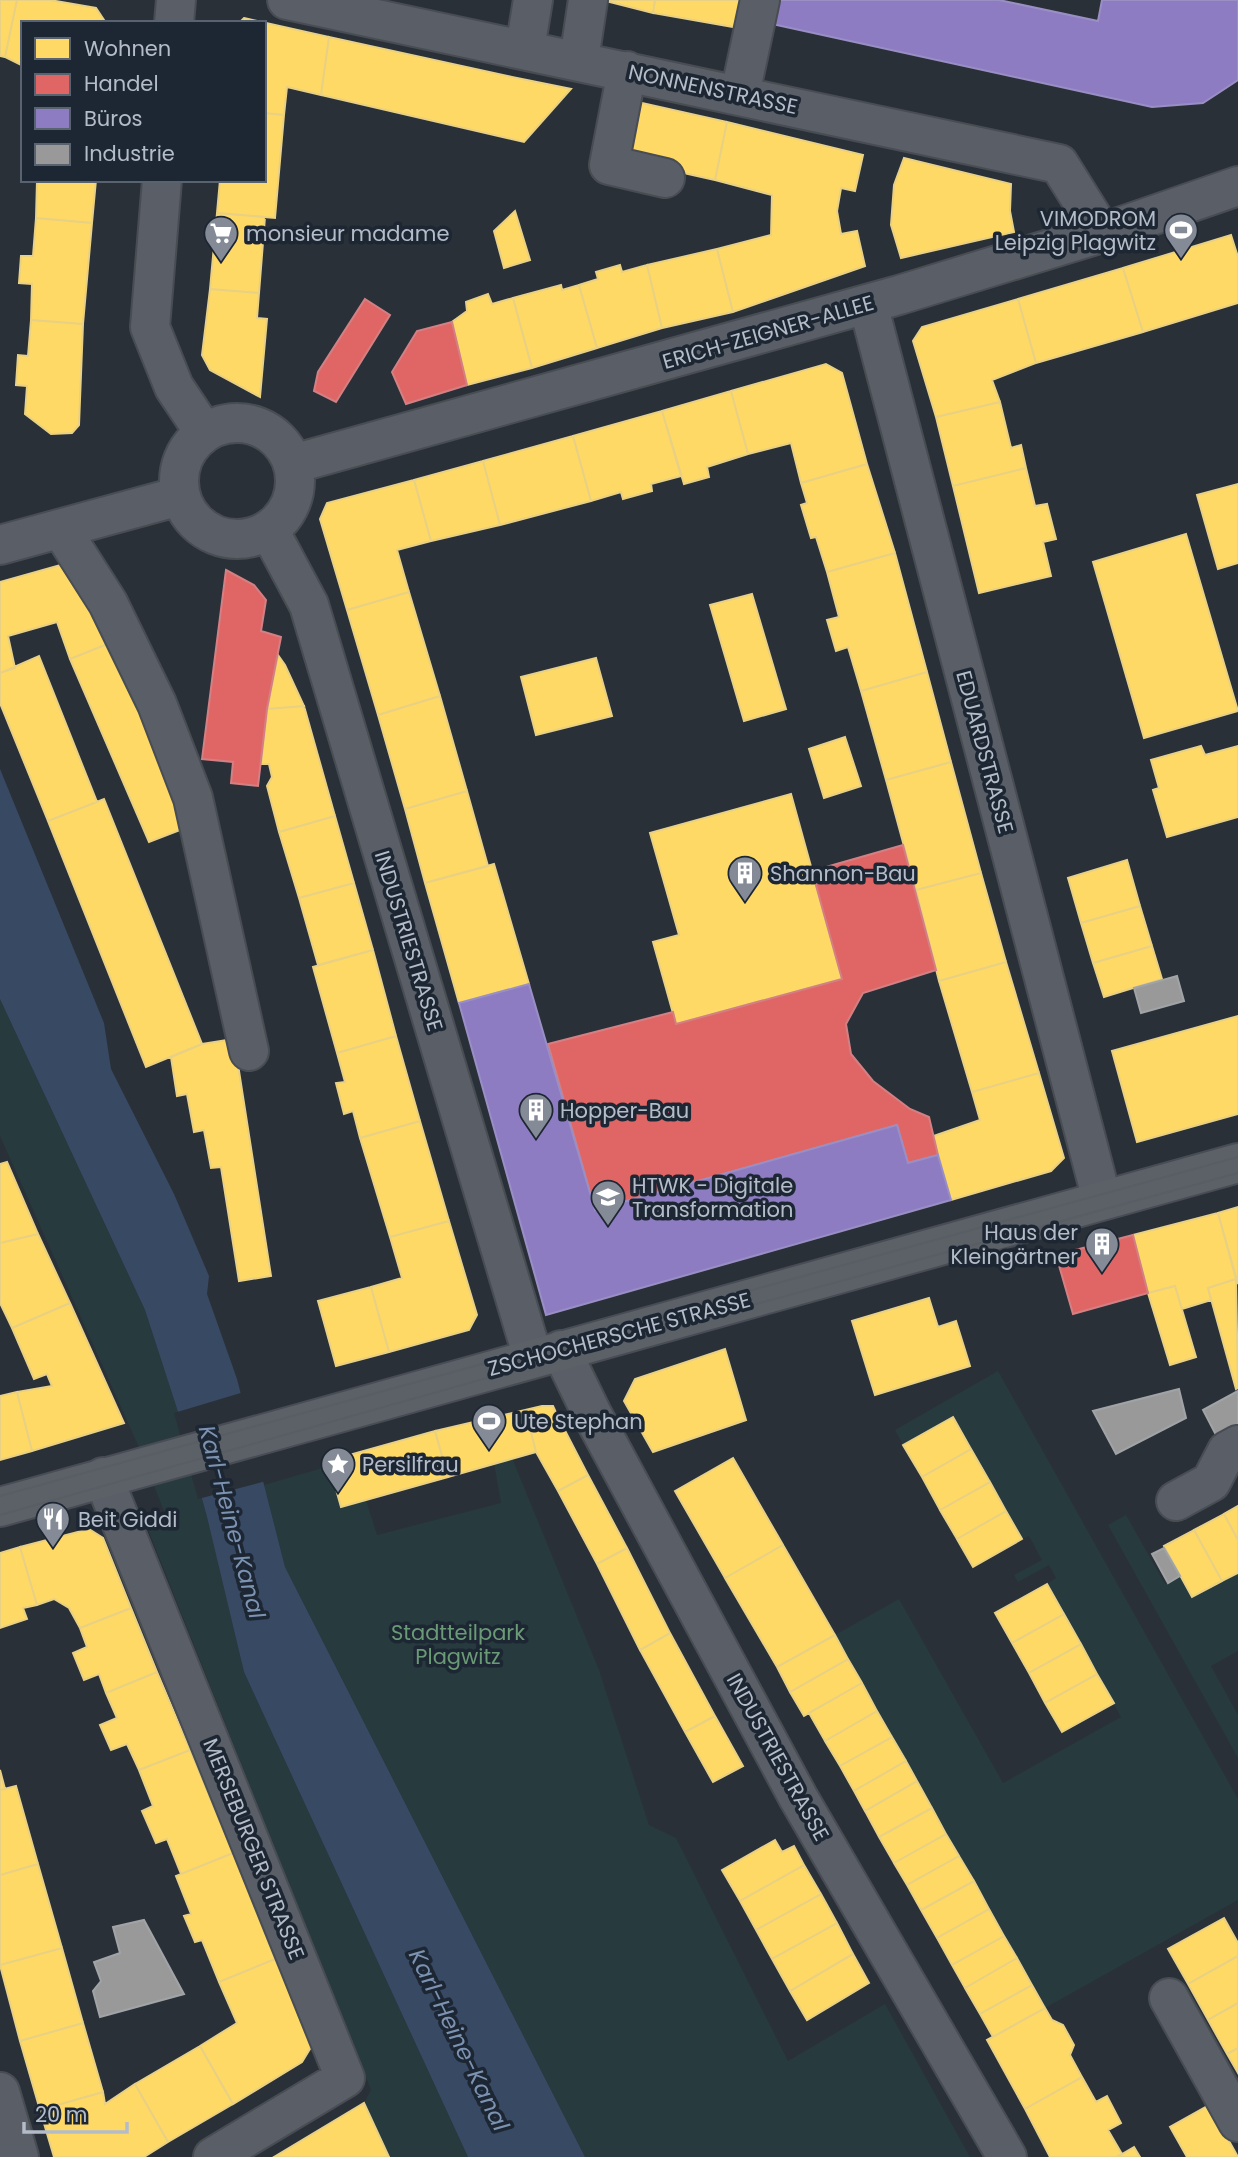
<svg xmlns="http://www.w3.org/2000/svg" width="1238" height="2157" font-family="Poppins,sans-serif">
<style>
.green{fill:#273a3e}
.water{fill:#384963}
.pier{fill:#2a3038}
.homes{fill:#ffd966;stroke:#e8d084;stroke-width:2}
.shops{fill:#e06666;stroke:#d38084;stroke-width:2}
.offices{fill:#8e7cc3;stroke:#998fc5;stroke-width:2}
.industry{fill:#999;stroke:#a1a4a7;stroke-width:2}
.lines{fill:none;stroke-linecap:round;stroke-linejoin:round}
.minor-casing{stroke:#484c53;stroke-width:42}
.major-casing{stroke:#484c55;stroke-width:42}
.minor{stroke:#5a5e66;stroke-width:38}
.major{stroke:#5c6168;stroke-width:38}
.tram{stroke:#595d64;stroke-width:2}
.labels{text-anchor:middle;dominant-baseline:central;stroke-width:7;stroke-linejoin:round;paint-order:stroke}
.street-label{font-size:21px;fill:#b4bcc9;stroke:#1d2633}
.poi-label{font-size:21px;fill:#b4bcc9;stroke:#1d2633;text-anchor:start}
.park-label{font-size:21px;fill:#6b9a76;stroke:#1d2633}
.water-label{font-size:23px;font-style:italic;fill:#7c92b1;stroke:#1d2633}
</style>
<rect width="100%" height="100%" fill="#2a3038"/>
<path class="green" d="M0 999 145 1310 180 1418 207 1517 244 1672 468 2157H389L364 2103 371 2090 145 1522 166 1516 137 1443 0 1136Z
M998 1371 1238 1799V1900L1045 2008 835 1635 899 1599 1003 1783 1121 1717 1047 1584 1056 1578 1049 1565 1018 1582 1014 1575 1042 1560 1029 1536 1022 1539 953 1417 903 1445 895 1430Z
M512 1458 599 1670 649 1825 676 1838 788 2061 885 2004 970 2157H585L285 1567 264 1485 326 1467 341 1507 366 1500 377 1535 501 1503 494 1463Z
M1126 1515 1165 1584 1181 1576 1192 1597 1238 1573V1651L1211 1666 1238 1715V1758L1108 1525Z"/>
<path class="water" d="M0 769 104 1023 111 1069 174 1194 209 1276 207 1294 237 1379 285 1567 585 2157H468L244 1672 207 1517 180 1418 145 1310 0 999Z"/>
<path class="pier" d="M244 1392 266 1481 198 1499 174 1413Z"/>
<path class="homes" d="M0 0H17L5 57 0 56Z
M17 0H50L96 8 106 23H23V66L5 57Z
M602 0H655L653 13Z
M655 0H744L739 28 653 13Z
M244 18 329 37 321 95 287 87 284 115 264 113V23H239Z
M329 37 512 77 571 89 524 142 321 95Z
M633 101 727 122 715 180 621 159Z
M264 113 284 115 275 218 217 213 220 180H264Z
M727 122 863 155 855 191 841 188 837 211 841 234 857 231 865 266 733 312 717 249 771 235 772 195 715 180Z
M904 158 1011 184 1010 211 1014 232 901 258 891 225 894 185Z
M29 180H96L92 223 36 218 37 181Z
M515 211 530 260 504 268 494 231Z
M217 213 265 217 259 293 210 289Z
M36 218 92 223 83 324 31 320 32 284 19 283 21 256H33Z
M1231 235 1238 257V303L1143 332 1123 268Z
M717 249 733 312 662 328 647 265Z
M620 265 622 272 647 265 662 328 597 348 579 285 598 279 596 272Z
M1123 268 1143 332 1036 363 1018 299Z
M561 285 562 290 579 285 597 348 532 368 513 298Z
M210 289 259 293 257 318 267 319 260 397 210 370 202 355Z
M488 294 492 304 513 298 532 368 467 385 452 322 467 311 466 302Z
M1018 299 1036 363 992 380 1000 402 936 417 913 341 922 327Z
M31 320 83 324 79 425 72 433 51 434 25 414 27 386 16 385 18 355 28 356Z
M826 364 842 373 867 464 801 483 791 443 748 454 731 391Z
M731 391 748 454 707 467 709 477 684 484 662 411Z
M1000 402 1011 448 1021 445 1026 468 953 486 936 417Z
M662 411 681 476 651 484 652 491 623 499 621 492 591 501 573 436Z
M573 436 591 501 500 525 483 461Z
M483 461 500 525 431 541 414 480Z
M867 464 895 553 827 572 816 537 811 538 801 505 807 503 801 483Z
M1026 468 1035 506 1047 504 1056 539 1043 542 1051 576 979 593 953 486Z
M414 480 431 541 397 550 409 592 347 610 320 519 327 503Z
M1238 484V563L1218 569 1197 495Z
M1186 534 1238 711 1144 738 1093 562Z
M895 553 927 672 861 691 848 647 836 651 827 620 839 617 827 572Z
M75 561 120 639 70 659 57 622 8 636 15 668 0 673V582Z
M409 592 440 696 378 715 347 610Z
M752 594 786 709 744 721 710 605Z
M120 639 188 827 149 842 70 659Z
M278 655 285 665 304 706 267 709Z
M39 656 97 802 48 821 0 703V673Z
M596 658 612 716 536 735 521 677Z
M927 672 951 762 886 780 861 691Z
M440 696 467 791 405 809 378 715Z
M304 706 335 816 279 832 267 786 272 777 269 764H261L267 709Z
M845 737 861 786 824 798 809 749Z
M1201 746 1205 755 1238 746V817L1167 837 1153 790 1159 788 1151 760Z
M951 762 981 873 916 890 886 780Z
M467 791 488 866 425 883 405 809Z
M791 794 842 979 676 1024 653 942 679 935 650 833Z
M104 799 202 1044 146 1067 48 821Z
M335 816 354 883 299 898 279 832Z
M1127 860 1140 906 1081 923 1068 878Z
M494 864 529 984 459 1003 425 883Z
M981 873 1006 962 939 981 916 890Z
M354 883 373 950 318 965 299 898Z
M1140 906 1152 946 1093 963 1081 923Z
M1152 946 1162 979 1104 997 1093 963Z
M373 950 396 1036 337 1053 313 967Z
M1006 962 1039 1073 972 1092 939 981Z
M1238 1016V1114L1137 1142 1112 1051Z
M396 1036 420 1121 360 1138 353 1111 344 1114 336 1083 345 1082 337 1053Z
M234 1039 271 1276 239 1281 221 1167 211 1168 204 1130 194 1132 187 1094 177 1096 171 1057 202 1044Z
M1039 1073 1064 1158 1051 1171 951 1200 931 1137 980 1120 972 1092Z
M420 1121 449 1221 390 1237 360 1138Z
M7 1162 38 1234 0 1243V1164Z
M1238 1207V1284L1218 1213Z
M1218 1213 1236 1279 1208 1288 1211 1300 1182 1309 1175 1286 1148 1293 1133 1235Z
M449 1221 477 1315 469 1330 389 1352 371 1287 402 1278 390 1237Z
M38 1234 70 1303 12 1328 0 1303V1243Z
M1236 1279 1238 1388 1236 1389 1208 1288Z
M1175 1286 1196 1357 1170 1365 1148 1293Z
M371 1287 389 1352 336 1366 318 1301Z
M929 1298 938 1327 956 1321 970 1366 875 1395 852 1321Z
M70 1303 124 1423 32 1451 17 1392 52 1386 47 1374 34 1379 12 1328Z
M725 1349 746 1420 653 1452 624 1401 635 1379Z
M17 1392 32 1451 0 1460V1396Z
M542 1406H553L559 1419 531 1432 536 1452 448 1477 435 1431Z
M953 1417 971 1449 922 1477 903 1445Z
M559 1419 588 1475 558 1491 536 1452 531 1432Z
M435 1431 448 1477 341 1507 328 1461Z
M971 1449 990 1482 940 1510 922 1477Z
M733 1458 783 1545 725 1578 675 1491Z
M588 1475 627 1548 597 1564 558 1491Z
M990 1482 1006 1511 957 1539 940 1510Z
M1238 1506V1540L1224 1514Z
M1006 1511 1022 1539 973 1567 957 1539Z
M1224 1514 1238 1540V1573L1222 1581 1194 1530Z
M89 1529 103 1538 131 1608 80 1628 69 1608 54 1599 37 1605 20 1547Z
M1194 1530 1222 1581 1192 1597 1164 1546Z
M783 1545 835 1635 777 1667 725 1578Z
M20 1547 37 1605 23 1608 27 1619 0 1628V1553Z
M627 1548 670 1633 640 1650 597 1564Z
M1047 1584 1064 1614 1012 1643 995 1613Z
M131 1608 157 1672 106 1693 99 1674 84 1680 73 1653 87 1647 80 1628Z
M1064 1614 1081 1644 1029 1673 1012 1643Z
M670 1633 715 1716 685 1732 640 1650Z
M835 1635 848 1659 790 1692 777 1667Z
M1081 1644 1097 1674 1045 1703 1029 1673Z
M848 1659 862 1683 804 1716 790 1692Z
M157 1672 190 1750 139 1770 127 1744 111 1750 100 1725 117 1718 106 1693Z
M1097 1674 1114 1703 1062 1732 1045 1703Z
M862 1683 877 1711 825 1741 809 1713Z
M877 1711 892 1737 840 1766 825 1741Z
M715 1716 743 1766 713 1782 685 1732Z
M892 1737 906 1761 854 1791 840 1766Z
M190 1750 233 1853 181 1874 167 1839 156 1843 142 1811 153 1806 139 1770Z
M906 1761 917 1781 865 1811 854 1791Z
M0 1770 5 1789 0 1790Z
M917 1781 932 1808 879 1837 865 1811Z
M16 1786 38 1864 0 1875V1790Z
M932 1808 946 1834 894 1863 879 1837Z
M946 1834 959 1856 907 1885 894 1863Z
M775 1840 782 1852 794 1846 804 1865 740 1901 722 1870Z
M233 1853 275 1959 219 1982 202 1940 195 1942 184 1916 191 1914 176 1876Z
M959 1856 974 1881 921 1910 907 1885Z
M38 1864 62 1948 0 1965V1875Z
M804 1865 821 1894 756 1930 740 1901Z
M974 1881 989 1909 937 1938 921 1910Z
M821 1894 837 1923 772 1959 756 1930Z
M989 1909 1004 1936 952 1965 937 1938Z
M1224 1918 1238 1943V1956L1188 1984 1168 1949Z
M837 1923 853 1954 790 1991 772 1959Z
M1004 1936 1017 1958 965 1988 952 1965Z
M62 1948 83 2023 20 2041 0 1965Z
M853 1954 869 1983 807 2020 790 1991Z
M1238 1956V2003L1208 2020 1188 1984Z
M1017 1958 1032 1985 980 2014 965 1988Z
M275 1959 313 2044 302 2062 233 2104 200 2046 237 2023 219 1982Z
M1032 1985 1045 2008 993 2037 980 2014Z
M1238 2003V2048L1227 2054 1208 2020Z
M1045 2008 1052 2020 1063 2025 1074 2045 1070 2055 1082 2077 1025 2109 987 2040Z
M83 2023 103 2092 40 2110 20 2041Z
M200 2046 233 2104 168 2142 135 2084Z
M1238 2048V2073L1227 2054Z
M1082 2077 1096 2102 1107 2096 1121 2123 1108 2130 1122 2154 1116 2157H1050L1025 2109Z
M135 2084 168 2142 144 2157H54L40 2110 103 2092 105 2104Z
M364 2103 389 2157H274Z
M1209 2105 1238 2157H1187L1170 2127Z
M1134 2147 1140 2157H1116L1122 2154Z"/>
<path class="shops" d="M365 299 390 315 336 402 314 391 318 372Z
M452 322 467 385 406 404 392 372 417 331Z
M226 570 254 585 266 600 261 631 281 637 267 709 258 786 231 783 233 762 202 759Z
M903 845 936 970 863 993 846 1024 851 1054 873 1081 910 1109 929 1117 938 1155 908 1163 897 1125 595 1210 548 1044 673 1012 676 1024 842 979 812 871Z
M1133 1235 1148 1293 1073 1314 1056 1255Z"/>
<path class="offices" d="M778 0H999L1098 21 1102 0H1238V80L1203 103 1152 107 772 24Z
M529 984 595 1210 897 1125 908 1163 938 1155 951 1200 546 1315 459 1003Z"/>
<path class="industry" d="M1177 976 1184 1001 1141 1013 1134 988Z
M1179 1389 1186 1418 1116 1454 1093 1411Z
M1238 1391V1426L1217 1437 1203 1410Z
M1164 1548 1180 1576 1168 1583 1152 1554Z
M144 1920 184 1994 100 2017 93 1991 101 1981 94 1962 120 1953 113 1927Z"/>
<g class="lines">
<g class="minor-casing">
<path id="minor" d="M287 0 1059 164 1102 233
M174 23 176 0
M525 49 533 0
M579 60 588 0
M627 71 609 165 665 178
M740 94 760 0
M162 180 150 327 174 387 204 432
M868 304 1102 1200
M179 481a58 58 0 1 1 116 0a58 58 0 1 1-116 0Z
M293 464 899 295 1102 233 1238 186
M61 529 108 603 125 638 157 704 193 798 249 1051
M269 530 309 605 533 1358
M0 545 180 496
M561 1350 592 1414 798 1797 1007 2157
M103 1477 345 2078 213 2157
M1176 1501 1211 1482 1227 1451 1238 1445
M1169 1998 1238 2122
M0 2092 19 2157"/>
</g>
<g class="major-casing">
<path id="major" d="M0 1507 1238 1163"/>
</g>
<use href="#minor" class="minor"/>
<use href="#major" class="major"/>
<path class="tram" d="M0 1496 1238 1157
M0 1515 565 1356 1238 1173"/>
</g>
<defs>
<g id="stadium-pin" transform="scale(1.75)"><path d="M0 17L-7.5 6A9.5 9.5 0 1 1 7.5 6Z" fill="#848b96" stroke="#1d2633"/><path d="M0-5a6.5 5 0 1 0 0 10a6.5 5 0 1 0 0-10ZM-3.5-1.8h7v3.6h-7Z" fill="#fff"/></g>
<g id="supermarket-pin" transform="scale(1.75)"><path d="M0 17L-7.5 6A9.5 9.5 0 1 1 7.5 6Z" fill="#848b96" stroke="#1d2633"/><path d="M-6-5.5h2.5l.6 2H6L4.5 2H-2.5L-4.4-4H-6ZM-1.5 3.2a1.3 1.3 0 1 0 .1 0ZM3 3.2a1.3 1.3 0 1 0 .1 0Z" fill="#fff"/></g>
<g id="building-pin" transform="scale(1.75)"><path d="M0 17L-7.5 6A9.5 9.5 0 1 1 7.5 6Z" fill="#848b96" stroke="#1d2633"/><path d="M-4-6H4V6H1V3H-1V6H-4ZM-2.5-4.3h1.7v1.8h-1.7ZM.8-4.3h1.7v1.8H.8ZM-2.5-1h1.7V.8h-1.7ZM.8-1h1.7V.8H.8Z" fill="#fff"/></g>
<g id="university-pin" transform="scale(1.75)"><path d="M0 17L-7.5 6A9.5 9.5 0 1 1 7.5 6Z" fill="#848b96" stroke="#1d2633"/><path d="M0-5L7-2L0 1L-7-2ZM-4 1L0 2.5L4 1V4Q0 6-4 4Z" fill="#fff"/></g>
<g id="sight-pin" transform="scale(1.75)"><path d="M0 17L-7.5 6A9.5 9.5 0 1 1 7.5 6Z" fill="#848b96" stroke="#1d2633"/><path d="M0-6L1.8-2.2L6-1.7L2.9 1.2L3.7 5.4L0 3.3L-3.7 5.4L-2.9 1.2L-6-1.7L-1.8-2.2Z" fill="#fff"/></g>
<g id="restaurant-pin" transform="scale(1.75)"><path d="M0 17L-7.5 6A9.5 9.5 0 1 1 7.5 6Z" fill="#848b96" stroke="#1d2633"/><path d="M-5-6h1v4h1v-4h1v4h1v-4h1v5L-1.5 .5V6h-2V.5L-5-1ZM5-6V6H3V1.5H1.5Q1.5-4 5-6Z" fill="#fff"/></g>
</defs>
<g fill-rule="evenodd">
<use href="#stadium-pin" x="1181" y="230"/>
<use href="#supermarket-pin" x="221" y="233"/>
<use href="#building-pin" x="745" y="873"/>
<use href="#building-pin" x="536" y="1110"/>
<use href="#university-pin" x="608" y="1197"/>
<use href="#building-pin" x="1102" y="1244"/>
<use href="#stadium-pin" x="489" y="1421"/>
<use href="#sight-pin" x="338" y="1464"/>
<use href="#restaurant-pin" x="53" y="1519"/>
</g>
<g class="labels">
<g class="street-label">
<text transform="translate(713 89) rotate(12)">NONNENSTRASSE</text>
<text transform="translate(768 332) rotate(-16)">ERICH-ZEIGNER-ALLEE</text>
<text transform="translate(985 752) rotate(75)">EDUARDSTRASSE</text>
<text transform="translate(409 941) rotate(73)">INDUSTRIESTRASSE</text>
<text transform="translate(619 1334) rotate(-15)">ZSCHOCHERSCHE STRASSE</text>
<text transform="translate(778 1757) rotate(61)">INDUSTRIESTRASSE</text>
<text transform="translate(254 1849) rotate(68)">MERSEBURGER STRASSE</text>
</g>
<g class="poi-label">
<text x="1156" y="218" text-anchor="end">VIMODROM<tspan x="1156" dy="24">Leipzig Plagwitz</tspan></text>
<text x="246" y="233">monsieur madame</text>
<text x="770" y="873">Shannon-Bau</text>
<text x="560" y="1110">Hopper-Bau</text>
<text x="632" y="1185">HTWK - Digitale<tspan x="632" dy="24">Transformation</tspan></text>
<text x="1078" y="1232" text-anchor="end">Haus der<tspan x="1078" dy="24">Kleingärtner</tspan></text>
<text x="514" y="1421">Ute Stephan</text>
<text x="362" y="1464">Persilfrau</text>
<text x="78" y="1519">Beit Giddi</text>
</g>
<g class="park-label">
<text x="458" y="1632">Stadtteilpark<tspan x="458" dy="24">Plagwitz</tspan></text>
</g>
<g class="water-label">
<text transform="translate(232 1522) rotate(75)">Karl-Heine-Kanal</text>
<text transform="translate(459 2040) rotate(64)">Karl-Heine-Kanal</text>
</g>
</g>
<rect x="21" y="21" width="245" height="161" fill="#1d2633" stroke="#59626f" stroke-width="2"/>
<rect x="35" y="38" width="35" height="21" fill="#ffd966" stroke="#59626f" stroke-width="2"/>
<text x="84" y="56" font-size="21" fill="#b4bcc9">Wohnen</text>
<rect x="35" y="74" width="35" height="21" fill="#e06666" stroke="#59626f" stroke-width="2"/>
<text x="84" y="91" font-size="21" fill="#b4bcc9">Handel</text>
<rect x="35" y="108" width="35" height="21" fill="#8e7cc3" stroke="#59626f" stroke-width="2"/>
<text x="84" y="126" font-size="21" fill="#b4bcc9">Büros</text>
<rect x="35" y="144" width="35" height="21" fill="#999999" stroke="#59626f" stroke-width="2"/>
<text x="84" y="161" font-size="21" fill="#b4bcc9">Industrie</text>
<path d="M24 2122v10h103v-10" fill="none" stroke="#b4bcc9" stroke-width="3.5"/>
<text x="35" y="2122" font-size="21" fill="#b4bcc9" stroke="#1d2633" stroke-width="5" paint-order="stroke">20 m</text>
</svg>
